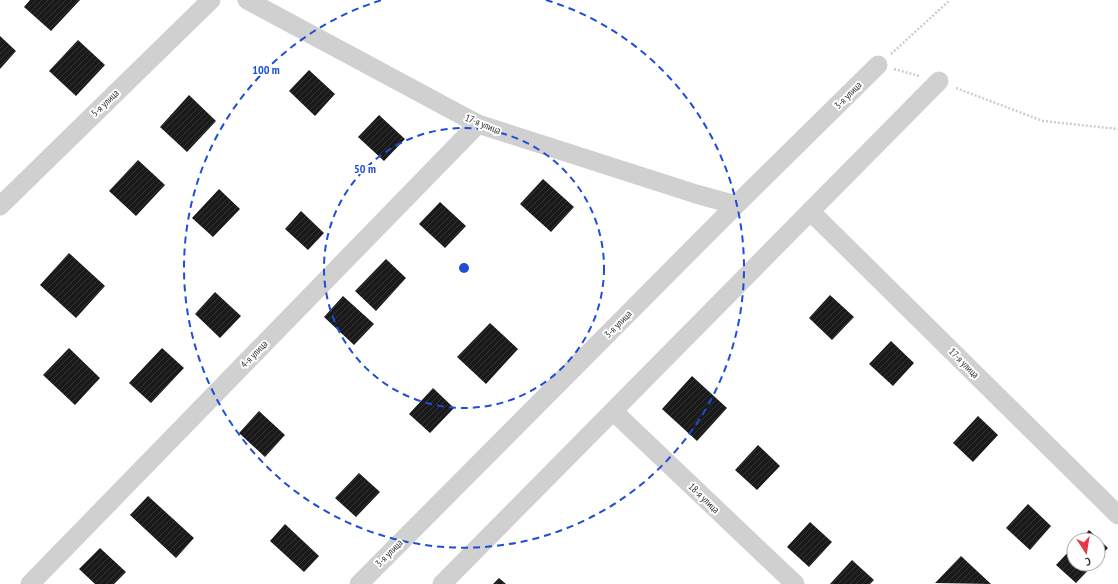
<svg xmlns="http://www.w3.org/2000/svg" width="1118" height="584" font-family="'PT Sans Narrow',sans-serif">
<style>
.building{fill:url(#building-hatch)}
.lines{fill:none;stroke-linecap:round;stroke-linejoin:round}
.path{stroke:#cdcdcd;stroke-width:2.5;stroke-dasharray:2 2;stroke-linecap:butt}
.minor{stroke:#d0d0d0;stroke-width:19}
.ring{fill:none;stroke:#1d4ed8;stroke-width:2;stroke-dasharray:7 5}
.labels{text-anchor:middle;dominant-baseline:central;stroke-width:4;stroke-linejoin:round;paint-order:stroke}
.street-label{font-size:10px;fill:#333;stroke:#fff}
.centre{fill:#1d4ed8;stroke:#fff;stroke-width:2}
.ring-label{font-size:12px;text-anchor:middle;font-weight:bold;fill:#1d4ed8;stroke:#fff;stroke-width:4;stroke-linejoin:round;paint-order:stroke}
</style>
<defs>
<pattern id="building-hatch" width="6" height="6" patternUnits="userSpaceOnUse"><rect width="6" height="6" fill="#1a1a1a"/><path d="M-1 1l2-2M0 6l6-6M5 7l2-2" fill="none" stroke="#333"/></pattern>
</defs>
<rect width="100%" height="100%" fill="#fff"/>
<path class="building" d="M30 0H80L51 31 24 7Z
M0 36 16 51 0 69Z
M78 40 105 65 76 96 49 71Z
M309 70 335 94 315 116 289 91Z
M189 95 216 121 187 152 160 127Z
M379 115 405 139 384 161 358 137Z
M138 160 165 185 136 216 109 191Z
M543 179 574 207 551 232 520 204Z
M219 189 240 209 213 237 192 218Z
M440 202 466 226 445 248 419 224Z
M301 211 324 233 308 250 285 229Z
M69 253 105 286 76 318 40 285Z
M386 259 406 278 376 311 355 291Z
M215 292 241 316 220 338 195 314Z
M830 295 854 317 832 340 809 318Z
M343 296 374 324 354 345 324 317Z
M490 323 518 349 486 384 457 357Z
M891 341 914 363 893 386 869 364Z
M69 348 100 378 75 405 43 375Z
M162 348 184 368 151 403 129 383Z
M692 376 727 408 697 441 662 409Z
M433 388 454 408 430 433 409 414Z
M259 411 285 435 265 457 239 433Z
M978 416 998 435 973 462 953 443Z
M758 445 780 466 757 490 735 470Z
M359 473 380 492 356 517 335 498Z
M148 496 194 538 176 558 130 515Z
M1028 504 1051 526 1030 550 1006 528Z
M810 522 832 542 809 567 787 547Z
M285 524 319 556 304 572 270 541Z
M1089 530 1108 548 1098 559V540H1080Z
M1074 546V564H1094L1076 583 1056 565Z
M100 548 126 572 114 584H95L79 569Z
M961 556 991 584 935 583Z
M852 560 874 580 870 584H830Z
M499 578 506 584H493Z"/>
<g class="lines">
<path class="path" d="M891 54 950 0
M894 69 919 76
M956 88 1043 121 1118 129"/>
<path class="minor" d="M247 0 478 124 696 194 736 205
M0 206 211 0
M810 211 1118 515
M613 411 795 584
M30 584 478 124
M359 584 736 205 878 65
M442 584 939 81"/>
</g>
<g class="ring">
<circle cx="464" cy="268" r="140"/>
<path d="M546 0A280 280 0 1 1 382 0"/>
</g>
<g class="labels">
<g class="street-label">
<text transform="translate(848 95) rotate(-45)">3-я улица</text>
<text transform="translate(105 103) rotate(-44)">5-я улица</text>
<text transform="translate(483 124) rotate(22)">17-я улица</text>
<text transform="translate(618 324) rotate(-45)">3-я улица</text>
<text transform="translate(254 354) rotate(-46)">4-я улица</text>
<text transform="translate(964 363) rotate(45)">17-я улица</text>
<text transform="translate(704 498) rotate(44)">18-я улица</text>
<text transform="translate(389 553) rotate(-45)">3-я улица</text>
</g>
</g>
<circle cx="464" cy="268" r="6" class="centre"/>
<g class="ring-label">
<text x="266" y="74">100 m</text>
<text x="365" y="173">50 m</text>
</g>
<g transform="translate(1086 552) rotate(168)"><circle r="19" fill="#ffffff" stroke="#adadad"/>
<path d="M0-3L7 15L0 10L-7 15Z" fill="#e63946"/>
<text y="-6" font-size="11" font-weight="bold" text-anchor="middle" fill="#333333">С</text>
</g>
</svg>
